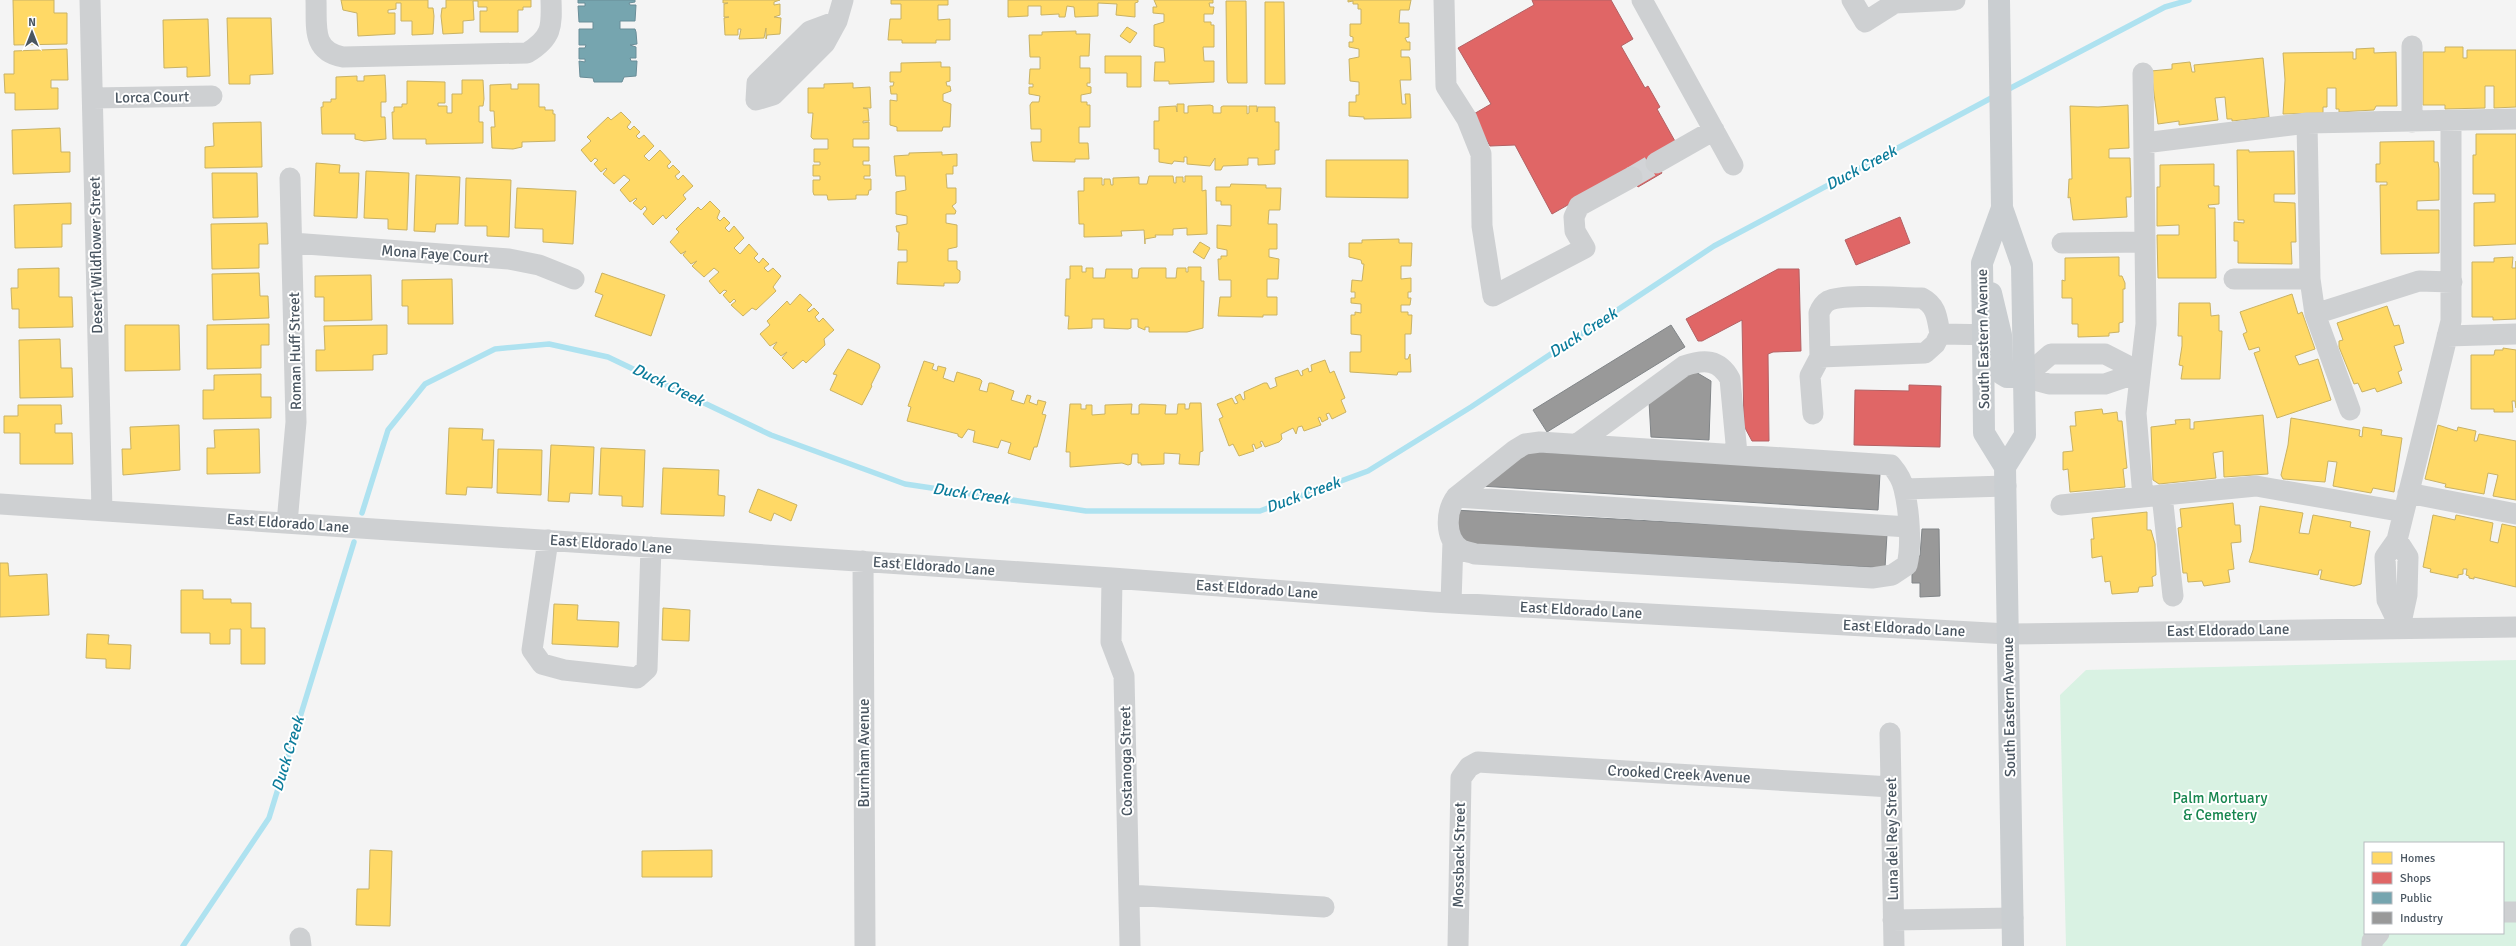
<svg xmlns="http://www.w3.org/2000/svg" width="2516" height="946" font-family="Signika,sans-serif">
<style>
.green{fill:#d9f2e3;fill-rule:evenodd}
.homes{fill:#ffd966;stroke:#c9b264}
.shops{fill:#e06666;stroke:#b36164}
.public{fill:#76a5af;stroke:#698d98}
.industry{fill:#999;stroke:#818588}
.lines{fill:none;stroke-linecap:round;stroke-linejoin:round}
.stream{stroke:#aee2f0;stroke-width:5.5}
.minor-tunnel{stroke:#d2d4d7;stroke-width:21;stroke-dasharray:21 10;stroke-linecap:butt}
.minor{stroke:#ced0d2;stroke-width:21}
.major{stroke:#caced1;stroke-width:22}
.labels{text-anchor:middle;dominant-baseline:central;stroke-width:4;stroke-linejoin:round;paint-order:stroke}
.street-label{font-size:15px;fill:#4a5661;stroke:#fff}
.park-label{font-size:15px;fill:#17864f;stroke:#fff}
.water-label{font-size:16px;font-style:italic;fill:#0c7c9b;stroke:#fff}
</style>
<rect width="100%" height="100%" fill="#f4f4f4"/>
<path class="green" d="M2516 660V946H2066L2060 695 2086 670ZM2365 843H2503V933H2365Z"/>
<path class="homes" d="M13 0H54V13H67V44L14 45Z
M341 0H428V8H433L434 16 433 34 412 35V21H401V3H396V9L388 10V13H395V34L358 36 357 13 343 10Z
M446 0H531V7H523V10H518V32H480V11H487V7H478V1H473L474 20 463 21V33L443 34 441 16 442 8H446Z
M723 0H780L774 2V5L780 4V15L774 17 781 18 780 34 767 35 766 39V28L764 38 739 39 741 29H738V35H725L724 18 729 17H724V4L728 3H723Z
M891 0H948V5H938V20L950 19V40H936V43H902V40H888L890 19H901V4H891Z
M1008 0H1138V2L1135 3V17L1116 15 1117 4 1098 3V16L1075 17 1074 7 1067 6 1065 17H1059V14L1041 15V6H1028V16L1008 17Z
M1154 0H1213V3H1209L1210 7H1214L1213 14H1204V22H1211V25H1214V47H1203L1204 61H1214V82L1169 84V81H1154L1155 62H1165L1164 48 1154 46V25L1164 22V14L1153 13V7H1157Z
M1348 0H1411L1409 10H1400L1399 23H1409V37L1405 38 1407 42H1410V50H1401V57H1409L1410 59 1411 80H1400L1402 104H1406L1405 94H1410L1411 118 1364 119V117L1349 116V102H1356V95H1359V82L1350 81 1349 59 1359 57V49L1349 47V42H1353V37L1350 36V24H1361V9H1358V4H1353V1L1348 2Z
M1226 1H1246L1247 83H1228L1227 80Z
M1265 2H1284L1285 84H1265Z
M227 18H271L273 74 250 75V84H229Z
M208 19 210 76 187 77V67L164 68 163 20Z
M1127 27 1137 33 1130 43 1120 36Z
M1076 31V34H1090L1089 56H1080V68H1090V83H1087V86L1091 87V93L1081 95V102H1087V105H1090V127H1079V143H1088L1089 159H1075V162L1033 161 1031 142H1041V129H1031L1030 105 1032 102H1039L1040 96 1029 94V87H1033V84H1029L1030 69H1040V57H1030L1029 35H1042V32Z
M2445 47H2463V58H2467V50H2516V107L2494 108V86H2485V108L2445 109V105H2423V52H2445Z
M2374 48V53L2396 52 2397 106H2376L2374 110 2339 112V109H2336V88H2327V107H2323V113L2283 114 2285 80 2283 53 2353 52V59H2356V49Z
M67 49 68 80H51V88H58V109L15 110V93H5L4 74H14V51Z
M1105 56H1141V87H1127V73H1105Z
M2263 58 2269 117 2232 121V119H2227L2225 97 2215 98 2218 120 2179 125V121L2158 124 2151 71 2172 69V64L2190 62 2192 72H2195L2194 65Z
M941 62V67H950V81L946 82 947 86H950L951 91 943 94V101L951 104 950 127H943L942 131H897V127L890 125V100L897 101V94H891L890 86H893L894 82H890V72H901V63Z
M385 75 386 94V102H381V117H385L386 139 364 141 355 139V134H322L321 107H323V102H331V99H336V77L357 76V81H364V76Z
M462 80H483L484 99 483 106H479V122H483V143L426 144V139H393L392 112H394V107H402V104H407V81L445 82V103H438V106H447V113H452V94H462Z
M853 83V88L870 87 871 108H863L868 109 869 121H863V123L869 122V139H853V147H869V161H863V165H870V176H864V179H871V190H869L868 195H856V199L828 200 827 195H814L813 192V180H820V176H813V165H820V162H814V149H828V139H813L811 137 813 113H808V88H824V84Z
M511 84V89H518V84H539V107H545V110H553V114H555V141L522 142V147L513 149 492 148 491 127H495L494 111H490V85Z
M1177 104H1184V113H1188V106L1210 105 1213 106V113H1221V107L1223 106H1247V114L1249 113V106H1257V112L1258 107H1275V122H1279V150H1275V164L1258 165V158H1248V165L1223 166 1221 170H1215V158L1210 166 1187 164V157H1184V162L1174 161 1172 164 1159 162V149H1154V121H1159V107L1176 106 1177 112Z
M2128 105 2129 148 2109 149V158H2130L2131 189V197H2126L2127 217 2073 220 2070 197 2068 198 2069 179H2072L2070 106 2098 107Z
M621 112 631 122 627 127 630 130 634 126 640 132 636 136 639 139 644 135 654 146 644 156 649 161 660 150 671 162 667 166 669 169 673 165 680 172 675 176 678 180 683 175 693 186 683 195 686 199 666 219 663 215 653 225 643 214 647 209 645 206 641 210 633 203 637 199 636 198 630 202 620 190 630 180 624 175 614 184 603 174 607 169 606 168 601 172 594 164 598 160 595 158 591 162 581 150 591 141 587 137 608 117 611 120Z
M261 122 262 167 205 168V147L214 146 213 123Z
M60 128 61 152H70V172L13 174 12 130Z
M2476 134H2516V244L2474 246V203L2495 202V194H2473V155H2476Z
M2434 141V162H2438L2439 169V200L2417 201V210H2439V253L2381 254 2380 185H2387V182H2376V164H2380V142Z
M2237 150H2249V152L2294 151 2295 194H2274V202L2295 203 2296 242H2291L2292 264 2238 263V241H2234V222L2244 223V220H2238Z
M942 152V155L957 154V166H953V174H946L947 188H956V203L952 206 956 211 955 214H946V223L957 225V247L948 249V261H957V269L960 271V280L958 283H944V286L897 284 898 262H907V250H898L899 232H897L896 226 907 224V216L896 214V192L906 190 905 176H896L894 156 909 155V153Z
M1326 160H1408V198L1326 197Z
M316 163 340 165 339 173H359L357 218 314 216Z
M2214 164V186H2219V204L2208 205 2209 208H2215L2216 278H2158L2157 235H2179V225L2157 226V187H2160V165Z
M366 171 409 173 407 230 388 229V219L364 218Z
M212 173H257L258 217 213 218Z
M416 175 460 177 458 224H436L435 232 414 231Z
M1149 176H1173L1174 183H1176V177H1183V182H1185V176H1202V191L1206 190 1207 234 1187 235V228L1173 229V235H1155L1156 237 1145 239V244L1144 230 1121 231 1122 236 1084 237V224H1079L1078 191H1084V178H1102V185H1104V179H1110L1111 185H1113V178L1139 177V184H1147Z
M466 178 511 180 509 237 487 236V226H465Z
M1231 184 1266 185V188H1281L1280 210H1269L1268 224H1277V249H1269V257L1279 259 1278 279H1267V297H1277V315H1263V317L1218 316 1220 297H1231V280H1219L1218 259H1221V256H1227V250L1217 248V225L1231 226V205H1221V201H1216V187H1230Z
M517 188 576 191 573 244 543 242V229L515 228Z
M710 201 720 211 717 218 720 221 724 217 730 223 725 228 729 232 734 226 744 238 734 248 740 254 749 244 758 254 754 258 759 263 763 258 769 264 764 268 768 272 773 268 781 276 773 287 776 291 756 310 752 308 743 316 731 305 736 301 734 299 730 303 723 295 727 291 724 290 720 294 709 281 719 272 714 268 704 277 692 266 697 261 691 264 683 255 686 251 681 254 670 242 679 232 676 229 698 207 701 210Z
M71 203V224H62V247L15 248 14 205Z
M267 223 268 244H259V268L212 269 211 224Z
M1399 239V243H1412L1411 266H1401V279L1411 278V292H1408V298H1411L1410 305H1401V312H1408V315H1412L1411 334H1405V359H1408L1410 354 1411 372H1398L1397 375 1350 372V352H1361V335L1351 334V315H1355V312L1361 313V304L1351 303V298H1355V292H1351L1352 280 1362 281 1364 264H1362L1361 260 1349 257V243H1362V240Z
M1200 242 1210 248 1204 259 1193 252Z
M2119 257V276H2122L2125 283V289H2123V322L2119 323V332L2109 333V336L2078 337V324H2072V298H2062V280L2065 281V258Z
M2513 257 2512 268H2516V261V319L2493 320V317H2472V262H2494V258Z
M1070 266H1082V272H1086V268H1093V278H1105L1106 269H1132V278H1138L1139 269 1141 268H1166V278H1176L1177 268H1186V272H1188V267H1201V281H1204L1203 328 1187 332H1149V327H1145V330L1138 327V319H1131V328L1128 329 1104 328V319H1092V328L1068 329 1069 316H1065L1066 279H1070Z
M59 268V297H72L73 327 19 328V309H12L11 288H18V269Z
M259 273 260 296H268L269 318 213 320 212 274Z
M602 273 665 295 651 336 595 316 603 295 595 292Z
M371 275 372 320 324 321V297H315V276Z
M452 279 453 324H408V306H402V280Z
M800 294 812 305 807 310 809 312 814 308 819 313 815 317 819 322 823 318 834 330 824 339 825 345 806 363 803 360 793 369 782 358 787 352 781 356 773 348 777 342 770 346 760 334 770 325 767 321 787 301 790 305Z
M2292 294 2298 314 2302 312 2315 349 2295 356 2299 365 2318 359 2331 400 2277 418 2254 353 2260 351 2259 347 2249 350 2243 334 2247 332 2240 312Z
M2179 303H2210L2211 316 2219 315V331H2222L2220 379H2181L2183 366 2179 365 2182 346V336H2178Z
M2387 306 2394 326 2399 325 2404 343 2394 346 2402 370 2398 372 2402 383 2377 392 2375 388 2362 392 2358 383 2354 384 2339 347V341L2343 340 2337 323Z
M269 324V345H261V368L207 369V325Z
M125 325H179L180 370 125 371Z
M387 325V354L373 355V370L316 371V350H325L324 326Z
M60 339 61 368H72L73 397 20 398 19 340Z
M2503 348 2516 350V408L2515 401H2512L2513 412H2494V409H2471V355H2494L2495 350H2503Z
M848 349 879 364 880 367 871 385 872 386 862 405 830 390 837 375 833 374Z
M1325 360 1330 373 1334 371 1345 398 1341 400 1346 412 1332 419 1329 413 1326 414 1328 419 1322 422 1320 417 1318 418 1321 425 1304 431 1302 426 1298 427 1296 434 1293 428 1281 434 1282 439 1279 442 1265 447 1262 441 1260 442 1262 446 1256 449 1254 444 1252 445 1254 451 1239 456 1233 444 1229 446 1219 419 1223 417 1217 404 1232 398 1235 404 1238 403 1235 397 1240 394 1243 400 1245 399 1244 392 1264 383H1267L1270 389 1277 386 1275 378 1298 370 1301 376 1303 375 1302 371 1308 368 1309 372 1312 371 1311 365Z
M924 361 934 364 932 369 937 371 938 366 946 368 943 378 954 382 957 372 980 379 982 381 979 390 987 392 989 383H992L1014 391 1011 400 1024 404 1027 395 1031 396 1029 402 1037 405 1038 400 1046 402 1042 414 1046 415 1037 447H1034L1030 460 1008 453 1011 443 1001 440 998 448 973 442 975 431 968 429 962 438 958 436V434L907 421 911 407 908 406Z
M261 374V397H271V418L203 419V390H214V375Z
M1190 403H1201L1203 451 1200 452 1199 465 1179 464 1180 454 1164 453V464L1141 465V463H1138V454H1132L1131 464 1128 465 1122 463 1070 467V452H1066L1070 404H1081V409H1086V405H1092V415L1105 414V405L1132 404 1131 414H1139V405L1141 404 1166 405 1165 414H1177L1178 404H1185V409H1189Z
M18 405H61L62 424H55V433H72L73 464H20V433H4V416H18Z
M2102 409 2103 414 2117 412 2118 421H2122L2127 468 2123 469 2125 487 2070 492 2068 469 2063 470V452L2073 451 2070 426H2076L2075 412Z
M2263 415 2268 474 2224 477 2223 451 2213 453 2216 478 2159 484 2153 480 2151 427 2176 424 2175 420 2190 419V429H2194V422Z
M2291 418 2360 430 2359 436 2362 437 2363 427 2382 430 2381 435 2402 438 2394 492 2373 488 2371 493 2333 486 2337 462 2328 461 2325 482 2283 479 2281 475 2288 445Z
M179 425 180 470 123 475 122 449H131L130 427Z
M2438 425 2457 431 2458 427 2476 431 2474 441H2477L2479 434 2516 441V500L2493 496 2498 475 2488 473 2484 494 2445 487 2446 484 2425 479Z
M449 428 483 429 482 440H494L492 488 467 487 466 495 446 494Z
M259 429 260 473 207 474V448H215L214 430Z
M551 445 594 447 592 494 570 493 569 502 548 501Z
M601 448 645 450 643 507 622 506V496L599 495Z
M498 449 542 450 541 495 497 493Z
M663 468 719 470 718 495 725 496 724 516 661 514Z
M758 489 797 505 791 521 774 513 771 521 749 512Z
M2233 503 2235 525H2240L2241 542 2231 543 2234 569 2228 570 2230 582 2204 586 2202 581 2188 582 2187 573H2183L2178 528 2182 527 2180 509Z
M2260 506 2303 513 2299 533 2309 534 2313 515 2351 522 2350 527 2370 531 2361 584 2354 586 2320 579 2322 570H2319L2318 575 2249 562 2253 550Z
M2147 512V530H2151L2155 544 2156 575 2152 577 2153 586 2139 587 2138 592 2112 594 2110 581 2105 582 2102 556 2092 558 2091 539H2094L2092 518Z
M2433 515 2455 520 2456 515 2493 523 2490 541 2498 543 2502 524 2516 527V587L2474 577V579L2469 578V576L2466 575 2467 569H2463V574L2458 575V578L2430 572 2431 569 2423 567Z
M0 563H8L9 576 47 574 49 615 0 617Z
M181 590H203V599H231V603H251V628H265V664H241V629H230V644H210V633H181Z
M554 604 578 605 577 620 619 622 618 647 552 644Z
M663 608 690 610 689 641 662 640Z
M87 634 109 635 108 644 131 645 130 669 106 668V659L86 658Z
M370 850 392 851 390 926 356 925 357 889H369Z
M712 850V877H642V851Z"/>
<path class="shops" d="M1532 0H1611L1633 39 1621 46 1645 88 1648 86 1660 107 1657 109 1676 143 1552 214 1515 145 1490 146 1472 115 1491 104 1458 48 1534 5Z
M1652 156 1662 173 1638 187 1628 169Z
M1900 217 1910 243 1856 265 1845 240Z
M1778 269H1799L1801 351 1773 352 1768 354 1769 441H1752L1744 426 1742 320 1702 341H1698L1686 319Z
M1909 385 1941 386 1940 447 1854 445 1855 390 1909 391Z"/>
<path class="public" d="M578 0H635V2L629 3 630 5H636L635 21H620V29H635L636 32 637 44 630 45 636 47V58H630L631 61H637L636 76 624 77 622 82H594L593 78 580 77 579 61 585 62V59H579V48H585L586 45H579V29H593V22H579L578 6H585V3H578Z"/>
<path class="industry" d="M1671 325 1685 347 1547 432 1533 410Z
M1694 371 1711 381 1709 440 1651 437 1649 401Z
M1525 451 1880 473 1878 510 1480 486Z
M1454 510 1887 534 1885 568 1466 544 1454 531Z
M1922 529H1939L1940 596 1920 597V583H1912V557L1920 556Z"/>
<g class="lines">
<path class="stream" d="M2005 91 2165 7 2189 0
M362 513 388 430 425 384 495 349 549 344 608 357 771 435 905 484 1086 511H1260L1368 471 1471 407 1714 246 1995 96
M183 946 269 818 354 542"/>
<path class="minor-tunnel" d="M1632 177 1656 163"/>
<path class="minor" d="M90 0 102 511
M316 0C317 26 311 51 343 57L527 53C552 38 552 27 551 0
M1444 0 1446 86 1467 119 1481 154 1482 226 1493 296 1585 248 1575 231 1574 217 1579 206 1632 177
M1642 0 1733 165
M1852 0 1865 22 1895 3 1955 0
M837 21 810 31 757 83 756 100 773 95 825 43 837 21 843 0
M2412 46V122
M2143 73 2146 324 2136 413 2143 497
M93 98 212 96
M2307 123 2310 279 2315 314 2350 410
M2144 143 2307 123 2516 119
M1656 163 1714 130
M292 243 509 259 539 265 574 279
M2062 243 2145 242
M2234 279H2310
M2315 314 2419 281 2452 282
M2447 336 2516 334
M1820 357 1819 313C1821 308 1823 304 1828 301 1844 293 1902 298 1922 298 1937 306 1937 318 1940 334
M2024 377 2051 354H2105L2140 372
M2024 377 2049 384H2105L2140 372
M1813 414 1810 376 1820 357 1925 353 1935 344 1940 334 2000 335
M1540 442 1891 465C1897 472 1902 479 1904 489 1909 509 1912 545 1907 565L1892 575 1872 578 1475 554C1471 552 1464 552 1460 549 1444 537 1446 511 1456 497L1515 450 1525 444Z
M1577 444 1684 366C1704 359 1719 359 1730 379L1737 454
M1904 489 2006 486
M2408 493 2516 514
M2162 495 2173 596
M1456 497 1908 527
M0 504 1112 578 1433 602 2008 634 2516 627
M2061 505 2256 486 2404 512
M287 523 296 422 290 178
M548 540 532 650 542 664 564 670 637 678 647 669 651 547
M2397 540 2408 557 2407 595 2400 627
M863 561 865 946
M1112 578 1111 642 1124 676 1130 946
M1451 603 1453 541
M2400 627 2387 600 2386 580 2385 557 2397 540 2451 321V121
M1890 733 1894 946
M1129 895 1324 907
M2503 912H2516
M1893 920 2013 918
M300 938 301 946
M1458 946 1461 778 1469 767 1478 762 1891 787
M2372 946V941L2379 933"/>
<path class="major" d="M1999 0 2002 208 2022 265 2025 435 2005 467
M2002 208 1982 263 1983 335 1984 433 2005 467 2013 946
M1991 293 2001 335 2002 374 2007 377H2024"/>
</g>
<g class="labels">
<g class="street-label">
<text transform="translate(152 97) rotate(-1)">Lorca Court</text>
<text transform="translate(435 254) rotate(4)">Mona Faye Court</text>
<text transform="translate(96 255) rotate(-91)">Desert Wildflower Street</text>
<text transform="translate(1983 339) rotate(-91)">South Eastern Avenue</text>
<text transform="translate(295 351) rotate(-91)">Roman Huff Street</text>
<text transform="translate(288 523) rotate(4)">East Eldorado Lane</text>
<text transform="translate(611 544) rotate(4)">East Eldorado Lane</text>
<text transform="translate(934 566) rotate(4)">East Eldorado Lane</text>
<text transform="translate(1257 589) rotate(4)">East Eldorado Lane</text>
<text transform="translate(1581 610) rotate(3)">East Eldorado Lane</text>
<text transform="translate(1904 628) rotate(3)">East Eldorado Lane</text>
<text transform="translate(2228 630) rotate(-1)">East Eldorado Lane</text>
<text transform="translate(2009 707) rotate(-91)">South Eastern Avenue</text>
<text transform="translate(864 753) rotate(-90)">Burnham Avenue</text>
<text transform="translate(1126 761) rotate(-91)">Costanoga Street</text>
<text transform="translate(1679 774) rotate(3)">Crooked Creek Avenue</text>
<text transform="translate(1892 839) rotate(-91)">Luna del Rey Street</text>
<text transform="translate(1459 855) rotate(-89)">Mossback Street</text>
</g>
<g class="park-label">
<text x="2220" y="798">Palm Mortuary<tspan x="2220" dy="17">&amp; Cemetery</tspan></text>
</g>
<g class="water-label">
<text transform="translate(1861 168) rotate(-28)">Duck Creek</text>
<text transform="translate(1583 333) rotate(-33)">Duck Creek</text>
<text transform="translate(668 385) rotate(26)">Duck Creek</text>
<text transform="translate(971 494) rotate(8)">Duck Creek</text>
<text transform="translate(1303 495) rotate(-20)">Duck Creek</text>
<text transform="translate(288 754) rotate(-73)">Duck Creek</text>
</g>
</g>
<rect x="2364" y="842" width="140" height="92" fill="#ffffff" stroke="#b7bbc0"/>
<rect x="2372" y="852" width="20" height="12" fill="#ffd966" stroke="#b7bbc0"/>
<text x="2400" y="862" font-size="12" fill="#4a5661">Homes</text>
<rect x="2372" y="872" width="20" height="12" fill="#e06666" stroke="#b7bbc0"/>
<text x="2400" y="882" font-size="12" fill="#4a5661">Shops</text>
<rect x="2372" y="892" width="20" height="12" fill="#76a5af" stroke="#b7bbc0"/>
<text x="2400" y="902" font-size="12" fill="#4a5661">Public</text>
<rect x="2372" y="912" width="20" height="12" fill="#999999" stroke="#b7bbc0"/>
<text x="2400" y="922" font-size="12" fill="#4a5661">Industry</text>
<g transform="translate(32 32)" stroke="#ffffff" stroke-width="3" paint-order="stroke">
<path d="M0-3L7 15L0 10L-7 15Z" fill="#4a5661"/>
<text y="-6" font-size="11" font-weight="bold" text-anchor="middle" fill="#4a5661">N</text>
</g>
</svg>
